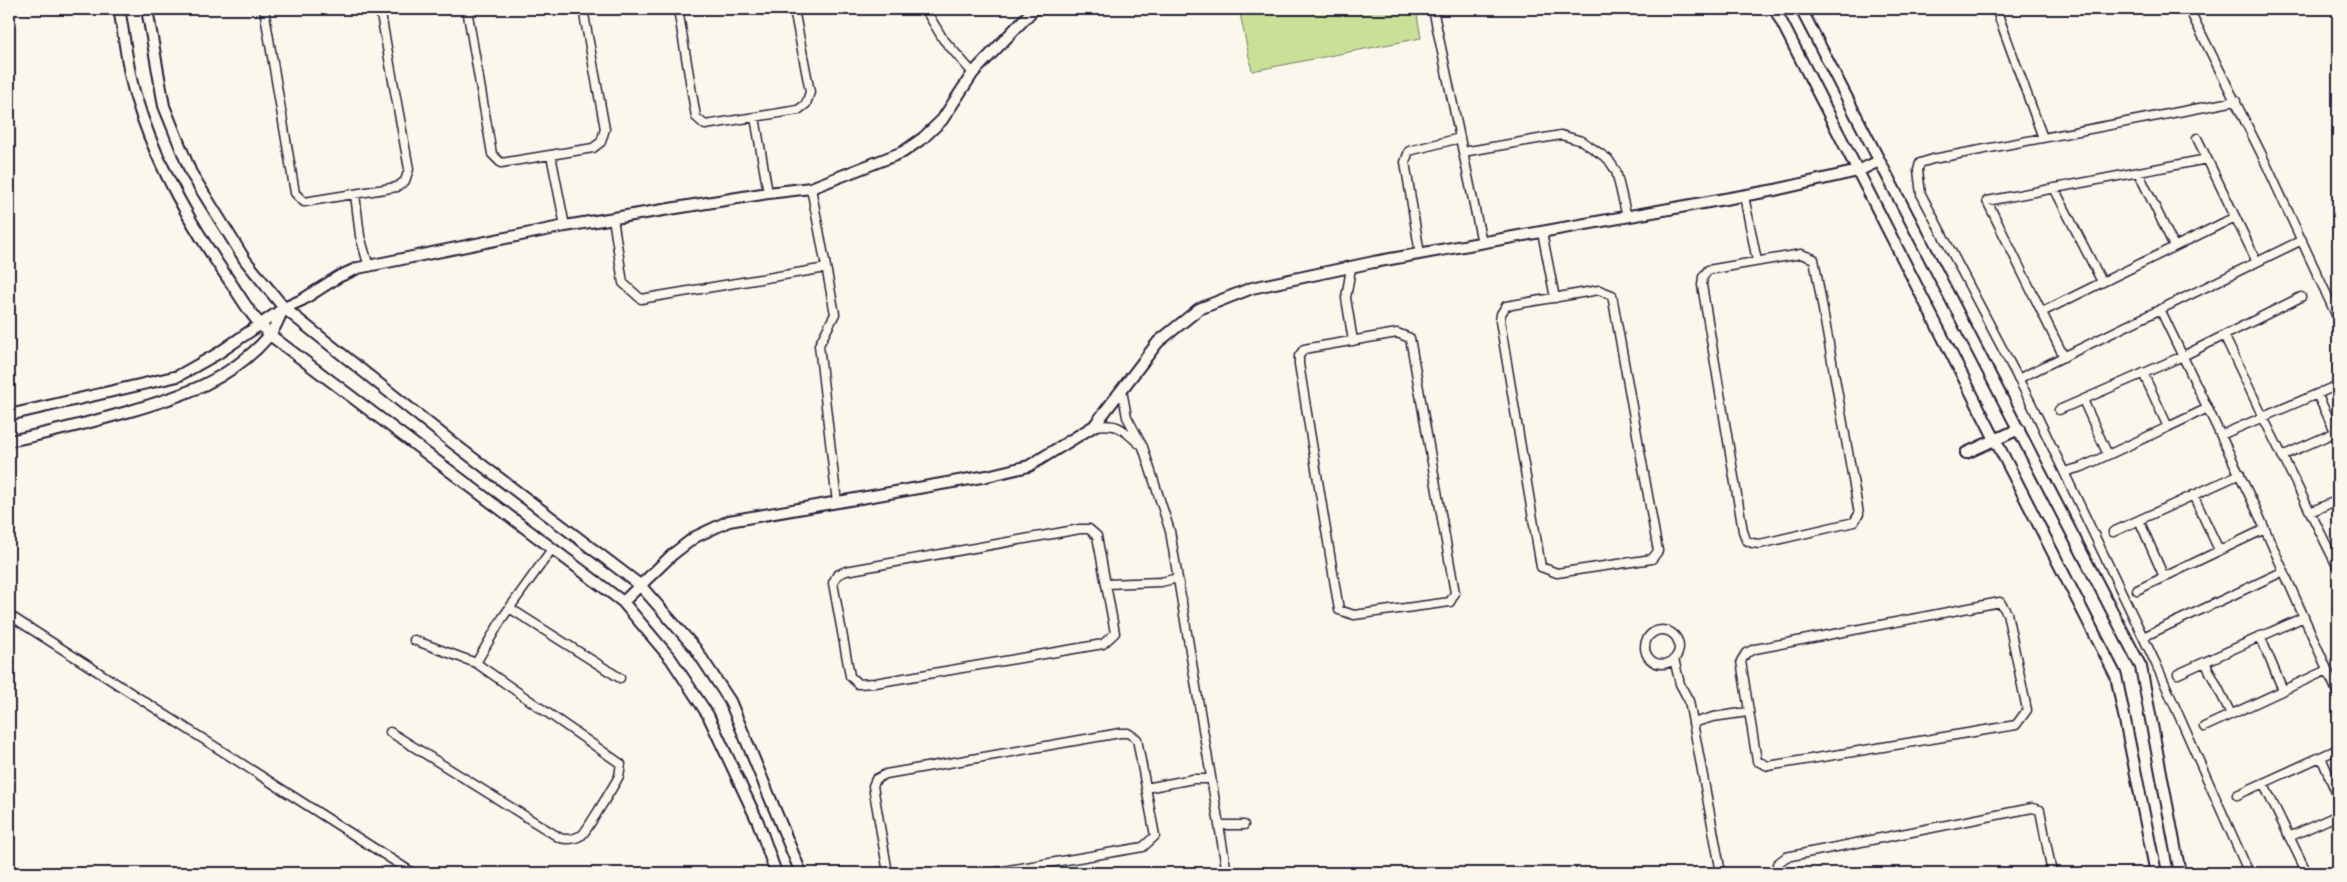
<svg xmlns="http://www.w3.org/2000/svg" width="2347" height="882" font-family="Dekko,sans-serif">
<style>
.grass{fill:#c9e096;stroke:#768168}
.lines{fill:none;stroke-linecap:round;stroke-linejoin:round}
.minor-casing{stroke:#22223b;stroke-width:11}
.tertiary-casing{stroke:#22223b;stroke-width:14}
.minor{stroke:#fbf7ec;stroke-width:8}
.tertiary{stroke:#fbf7ec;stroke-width:10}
</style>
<rect width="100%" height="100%" fill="#fbf7ec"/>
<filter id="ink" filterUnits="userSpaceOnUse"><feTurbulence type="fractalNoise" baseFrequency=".02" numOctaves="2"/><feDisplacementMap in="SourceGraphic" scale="10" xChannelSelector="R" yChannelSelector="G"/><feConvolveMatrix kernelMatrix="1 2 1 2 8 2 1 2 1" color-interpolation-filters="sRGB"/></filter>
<g filter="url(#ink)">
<path class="grass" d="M1239 9H1416L1421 38 1252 71Z"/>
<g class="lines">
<g class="minor-casing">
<path id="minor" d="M264 9 295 193 304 202 397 187 405 181 409 169 380 9
M467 9 492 154 501 163 593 148 601 142 605 129 583 9
M678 9 696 117 705 125 798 110 806 104 810 92 794 9
M925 9 943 39 973 73
M1433 9 1482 243
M1996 9 2043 138
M2189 9 2261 153 2338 319
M2236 101 1933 159 1920 163 1918 170 1921 194 2030 401 2156 664 2249 873
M755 117 768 193
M2197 138 2257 262
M1463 152 1561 135 1582 141 1608 159 1616 171 1627 217
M551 155 565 226
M2138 172 2174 246
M811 188 835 314 819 345 837 503
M2054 188 2102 282
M355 194 360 236 369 267
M1744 196 1757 261
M613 218 623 283 641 299 826 268
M1542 232 1555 298
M1420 254 1405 162 1409 151 1460 138
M1801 254 1814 259 1859 514 1854 522 1760 544 1752 543 1746 540 1743 531 1702 285 1703 277 1708 270Z
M1351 268 1346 298 1353 341
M1599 290 1612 295 1658 551 1652 559 1557 573 1541 567 1500 321 1501 314 1506 306Z
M2160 309 2256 509 2338 694
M2042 312 2235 217
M1397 333 1410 338 1455 593 1450 602 1354 615 1339 610 1299 364V356L1304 349Z
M2224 335 2263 417 2338 568
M2064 357 1987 201 2207 159
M2018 379 2302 240
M1122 390 1127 417 1143 447 1170 531 1227 873
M2317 394 2338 437
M2083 400 2108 455
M2059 410 2183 356 2301 297
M1094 426C1117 423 1121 427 1138 443
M2168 427 2208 408
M2221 435 2338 385
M2282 456 2336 432
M2064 472 2082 467 2168 427 2143 373
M2240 474 2139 520 2164 577 2265 529
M2193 495 2219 550
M2310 512 2338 500
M1080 529H1089L1097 536 1115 633 1103 644 875 683 858 684 850 676 833 583 837 575 846 571Z
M2113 532 2139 520
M1106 584 1161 582 1178 578
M2137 590 2164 577
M2000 602 2007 613 2027 710 2016 725 1768 766 1757 761 1741 661 1746 653 1755 649Z
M511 609 620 678
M9 615 413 873
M1645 647a17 17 0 1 1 34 0a17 17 0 1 1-34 0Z
M2260 636 2283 690
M2143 637 2284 571
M1674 659 1680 684 1689 701 1721 873
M2205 662 2231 714
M476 663 503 617 552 549
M2178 674 2304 617
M1693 723 1713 717 1748 712
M2204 727 2327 670
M390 732 560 838C567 840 575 839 582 835 586 832 616 782 619 776 620 772 620 768 621 764L476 663 414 640
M2321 757 2338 797
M2263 783 2307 873
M1146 788 1193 779H1211
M2237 795 2338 749
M1219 825H1244
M2289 837 2338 815
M888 873 873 786 876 779 886 774 1120 733H1128L1137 739 1155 836 1143 847 991 873
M1779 873 1777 864 1786 857 2032 808 2040 810 2052 873"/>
</g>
<g class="tertiary-casing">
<path id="tertiary" d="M119 9C125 38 127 70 136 98 156 165 192 227 231 283 243 301 254 320 270 335L623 602 671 659 708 715 758 822 776 873
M147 9 164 106 191 173 245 260 284 308 453 443 640 585 695 648 730 701 801 873
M1775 9 2116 676 2156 873
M1801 9 2141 667 2180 873
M9 415 178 376 217 354 284 308 302 300 338 277 358 268 565 226 768 193 811 188 903 152 923 138 942 120 973 73 1034 9
M9 441C49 433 88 423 127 412 182 396 230 381 269 336 275 329 279 318 283 309
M1966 453 2019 429
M623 602 673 554 695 537 729 521 987 476 1029 466 1094 426 1158 342 1199 309 1252 288 1374 262 1775 190 1858 171 1879 161"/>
</g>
<use href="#minor" class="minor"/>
<use href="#tertiary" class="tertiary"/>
</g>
</g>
<rect width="2347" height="882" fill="none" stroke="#fbf7ec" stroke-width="30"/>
<rect x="15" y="15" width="2317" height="852" fill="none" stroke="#22223b" stroke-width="2" filter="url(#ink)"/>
</svg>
